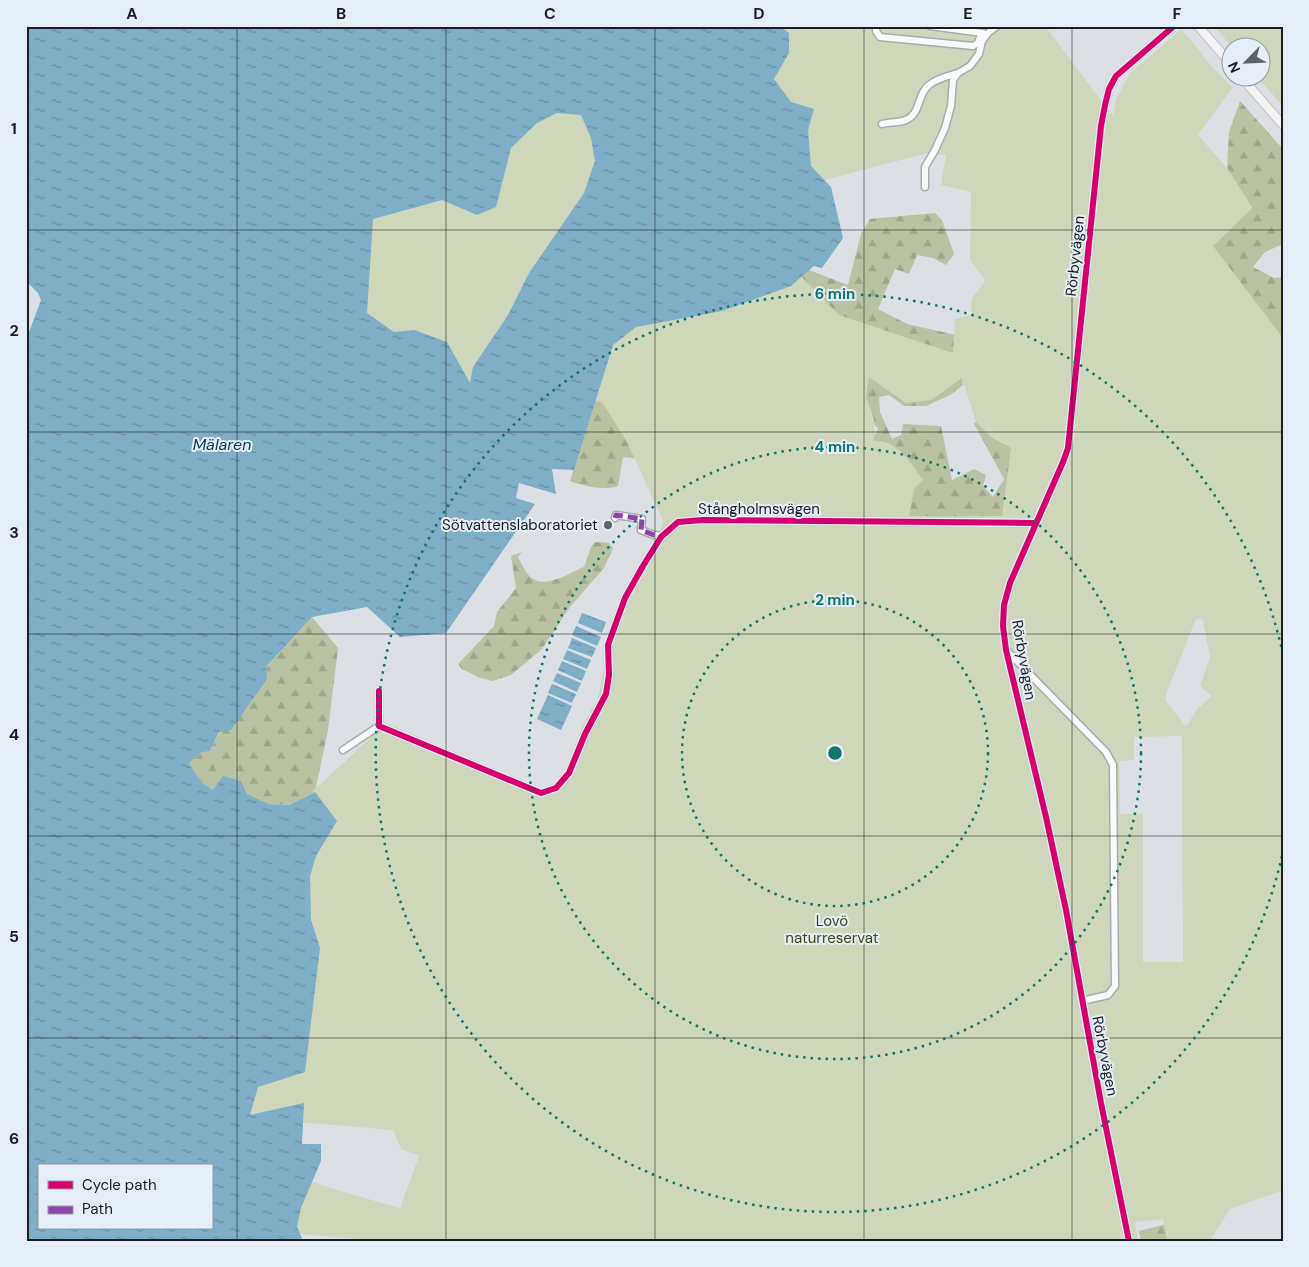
<svg xmlns="http://www.w3.org/2000/svg" width="1309" height="1267" font-family="'DM Sans',sans-serif">
<style>
.forest{fill:url(#forest-firs)}
.park{fill:#ced7ba;fill-rule:evenodd}
.water{fill:url(#water-ripples);fill-rule:evenodd}
.lines{fill:none;stroke-linecap:round;stroke-linejoin:round}
.minor-casing{stroke:#a9acb0;stroke-width:9}
.major-casing{stroke:#bcbec1;stroke-width:10}
.minor{stroke:#fafafb;stroke-width:6}
.major{stroke:#f5f2f3;stroke-width:8}
.quiet{stroke:#8e44ad;stroke-width:5;stroke-dasharray:10 5;stroke-linecap:butt}
.cycleway-casing{stroke:#e5edf6;stroke-width:9}
.cycleway{stroke:#d6006c;stroke-width:6}
.grid{fill:none;stroke:#1c1e22;stroke-width:1;stroke-opacity:0.55}
.ring{fill:none;stroke:#0f766e;stroke-width:2.5;stroke-dasharray:2.5 5}
.poi-dot{fill:#5f6266;stroke:#e5edf6;stroke-width:2}
.labels{text-anchor:middle;dominant-baseline:central;stroke-width:4;stroke-linejoin:round;paint-order:stroke}
.street-label{font-size:15px;fill:#1c1e22;stroke:#e5edf6}
.poi-label{font-size:15px;fill:#1c1e22;stroke:#e5edf6;text-anchor:end}
.park-label{font-size:15px;fill:#3e4717;stroke:#e5edf6}
.water-label{font-size:16px;font-style:italic;fill:#013d56;stroke:#e5edf6}
.centre{fill:#0f766e;stroke:#e5edf6;stroke-width:2.5}
.ring-label{font-size:15px;text-anchor:middle;font-weight:bold;fill:#0f766e;stroke:#e5edf6;stroke-width:4;stroke-linejoin:round;paint-order:stroke}
.neatline{fill:none;stroke:#1c1e22;stroke-width:2}
.grid-label{font-size:16px;text-anchor:middle;font-weight:bold;fill:#1c1e22}
</style>
<defs>
<pattern id="forest-firs" width="22" height="20" patternUnits="userSpaceOnUse" patternTransform="scale(1.25)"><rect width="22" height="20" fill="#b9c3a2"/><path d="M5 1l3.5 6h-7zM16 11l3.5 6h-7z" fill="#9ea78b"/></pattern>
<pattern id="water-ripples" width="26" height="14" patternUnits="userSpaceOnUse" patternTransform="scale(1.25)"><rect width="26" height="14" fill="#7eaec8"/><path d="M2 4q2-2 4 0t4 0M15 11q2-2 4 0t4 0" fill="none" stroke="#668da2"/></pattern>
</defs>
<rect width="100%" height="100%" fill="#dce0e5"/>
<path class="forest" d="M1240 101 1283 149V244L1265 252 1253 267 1274 278 1283 277V446L1201 257 1252 208 1227 168 1229 132Z
M935 213 942 220 954 254 946 265 933 258 917 255 909 274 895 269 878 309 907 324 956 335 963 385 950 395 926 406H904L889 395 879 397 880 412 892 439 901 435 903 424 941 426 952 480 974 469 986 475 983 486 993 497 1004 479 974 424 982 414 1027 453 1002 517 905 518 871 442 878 429 865 412 638 459 623 457 618 486C606 491 581 486 570 481L613 345 791 286 809 270 848 285 861 234 870 219Z
M595 542 609 543 613 548 604 568 570 607 542 649 511 675 493 681 480 678 462 669 458 664 494 626 497 612 516 588 511 556 522 552 518 557C522 564 527 577 535 580 549 587 571 572 584 567L591 547Z
M312 617 338 648 328 730 315 792 289 805 269 804 247 794 240 781 213 790 201 782 189 763 200 753 210 751C234 700 274 658 312 617Z
M1227 1209 1207 1241H1141L1139 1231Z"/>
<path class="park" d="M225 26H1045L1113 116 1116 99 1130 73 1179 31 1182 30C1200 49 1212 71 1233 87L1198 135 1227 168 1252 208 1213 246 1283 338V1190L1230 1209 1210 1241H1167L1163 1219 1135 1222 1138 1241H381L274 1232 271 1241H26V1176ZM927 153 946 155 941 185 971 192 970 260 985 280C978 296 968 292 972 314L955 319 953 353 839 315 791 266 806 185ZM869 377 906 403 931 400 962 378 976 422 991 437 1011 448 1002 516H909L914 489 923 480C911 463 897 439 874 441V419L866 397ZM572 396 602 402 627 442 663 521 660 531 648 556 622 594 604 645 603 673 598 699 583 724 565 771 557 782 545 788 534 787 384 722 380 729 313 791 303 820 240 814 169 771 316 603ZM1196 619 1203 620 1210 657 1200 686 1212 696 1197 709 1186 727 1166 701V694ZM1182 736 1183 962H1143V814H1120L1119 761 1134 760V737ZM298 1122 393 1130 401 1149 419 1156 400 1208 333 1189 290 1173ZM39 1166H211V1228H39Z
M1214 26H1283V106L1258 78H1262V48L1232 47Z"/>
<path class="water" d="M26 26H779L789 33V53L774 79 791 102 814 109 808 130 811 166 831 187 843 238 822 268 814 266 791 286 722 311 636 327 613 345 574 470 552 469 556 494 519 483 516 498 535 504 446 633 400 637 367 607 312 617 266 667 267 679 231 730 219 732 210 751 200 753 189 763 201 782 213 790 223 776 241 781 247 794 269 804 289 805 315 792 337 821 316 856 310 876 311 920 320 948 305 1072 258 1087 250 1115 304 1103 302 1144H321V1161L301 1208 297 1227 302 1238 299 1241H26V340L41 300 38 293 26 281ZM557 113 581 115 591 138 595 161 584 193 529 273 508 315 473 367 470 383 447 342 414 330 394 332 367 313 373 219 442 200 477 215 496 207 511 148 537 123ZM39 1166H211V1228H39Z
M582 613 606 622 602 633 578 623Z
M576 626 601 637 597 646 572 635Z
M572 638 596 648 592 657 568 648Z
M567 650 591 660 587 669 563 659Z
M562 661 586 671 582 681 558 670Z
M557 673 581 683 577 692 553 681Z
M552 684 576 694 572 703 548 693Z
M548 695 572 706 561 730 537 719Z"/>
<g class="lines">
<g class="minor-casing">
<path id="minor" d="M876 26V31L880 37 973 46 978 43 981 33
M930 26 983 33
M882 124C889 122 899 123 906 120 921 114 917 94 929 85 938 78 948 76 958 73
M925 187V167L935 150 945 128 951 106 953 80 958 73 970 66 979 54 982 41 988 33 997 26
M615 518 616 515 642 519 641 530 654 535 663 536
M1007 651 1106 752 1113 765 1115 986 1108 995 1082 1001
M379 691V726L541 793 556 788 569 773 585 734 606 694 609 675 608 645 625 598 643 566 661 537 678 522 703 520 1035 523
M343 750 379 726
M1129 1241 1101 1103 1066 910 1046 817 1006 650 1003 626 1004 605 1010 583 1063 462 1068 448 1101 126 1105 105 1109 89 1116 76 1174 26"/>
</g>
<g class="major-casing">
<path id="major" d="M1198 26 1232 65
M1242 78 1283 125"/>
</g>
<use href="#minor" class="minor"/>
<use href="#major" class="major"/>
<path class="quiet" d="M615 518 616 515 642 519 641 530 654 535 663 536"/>
<g class="cycleway-casing">
<path id="cycleway" d="M379 691V726L541 793 556 788 569 773 585 734 606 694 609 675 608 645 625 598 643 566 661 537 678 522 703 520 1035 523
M1129 1241 1101 1103 1066 910 1046 817 1006 650 1003 626 1004 605 1010 583 1063 462 1068 448 1101 126 1105 105 1109 89 1116 76 1174 26"/>
</g>
<use href="#cycleway" class="cycleway"/>
</g>
<path class="grid" d="M237 26V1241M446 26V1241M655 26V1241M864 26V1241M1072 26V1241M26 230H1283M26 432H1283M26 634H1283M26 836H1283M26 1038H1283"/>
<g class="ring">
<circle cx="835" cy="753" r="153"/>
<circle cx="835" cy="753" r="306"/>
<path d="M1282 856A459 459 0 1 1 1282 650"/>
</g>
<circle class="poi-dot" cx="608" cy="525" r="5"/>
<g class="labels">
<g class="street-label">
<text transform="translate(1075 256) rotate(-84)">Rörbyvägen</text>
<text x="759" y="509">Stångholmsvägen</text>
<text transform="translate(1024 660) rotate(80)">Rörbyvägen</text>
<text transform="translate(1105 1056) rotate(79)">Rörbyvägen</text>
</g>
<g class="poi-label">
<text x="598" y="525">Sötvattenslaboratoriet</text>
</g>
<g class="park-label">
<text x="832" y="921">Lovö<tspan x="832" dy="17">naturreservat</tspan></text>
</g>
<g class="water-label">
<text x="222" y="444">Mälaren</text>
</g>
</g>
<circle cx="835" cy="753" r="8" class="centre"/>
<g class="ring-label">
<text x="835" y="299">6 min</text>
<text x="835" y="452">4 min</text>
<text x="835" y="605">2 min</text>
</g>
<rect width="1309" height="1267" fill="none" stroke="#e5edf6" stroke-width="55"/>
<rect x="38" y="1164" width="175" height="65" fill="#e5edf6" stroke="#959aa1"/>
<rect x="48" y="1181" width="25" height="8" fill="#d6006c" stroke="#959aa1"/>
<text x="82" y="1190" font-size="15" fill="#1c1e22">Cycle path</text>
<rect x="48" y="1206" width="25" height="8" fill="#8e44ad" stroke="#959aa1"/>
<text x="82" y="1214" font-size="15" fill="#1c1e22">Path</text>
<g transform="translate(1246 62) rotate(246)"><circle r="24" fill="#e5edf6" stroke="#959aa1"/>
<path d="M0-4L9 19L0 12L-9 19Z" fill="#5f6266"/>
<text y="-8" font-size="14" font-weight="bold" text-anchor="middle" fill="#1c1e22">N</text>
</g>
<rect x="28" y="28" width="1254" height="1212" class="neatline"/>
<g class="grid-label">
<text x="132" y="19">A</text>
<text x="341" y="19">B</text>
<text x="550" y="19">C</text>
<text x="759" y="19">D</text>
<text x="968" y="19">E</text>
<text x="1177" y="19">F</text>
<text x="14" y="134">1</text>
<text x="14" y="336">2</text>
<text x="14" y="538">3</text>
<text x="14" y="740">4</text>
<text x="14" y="942">5</text>
<text x="14" y="1144">6</text>
</g>
</svg>
